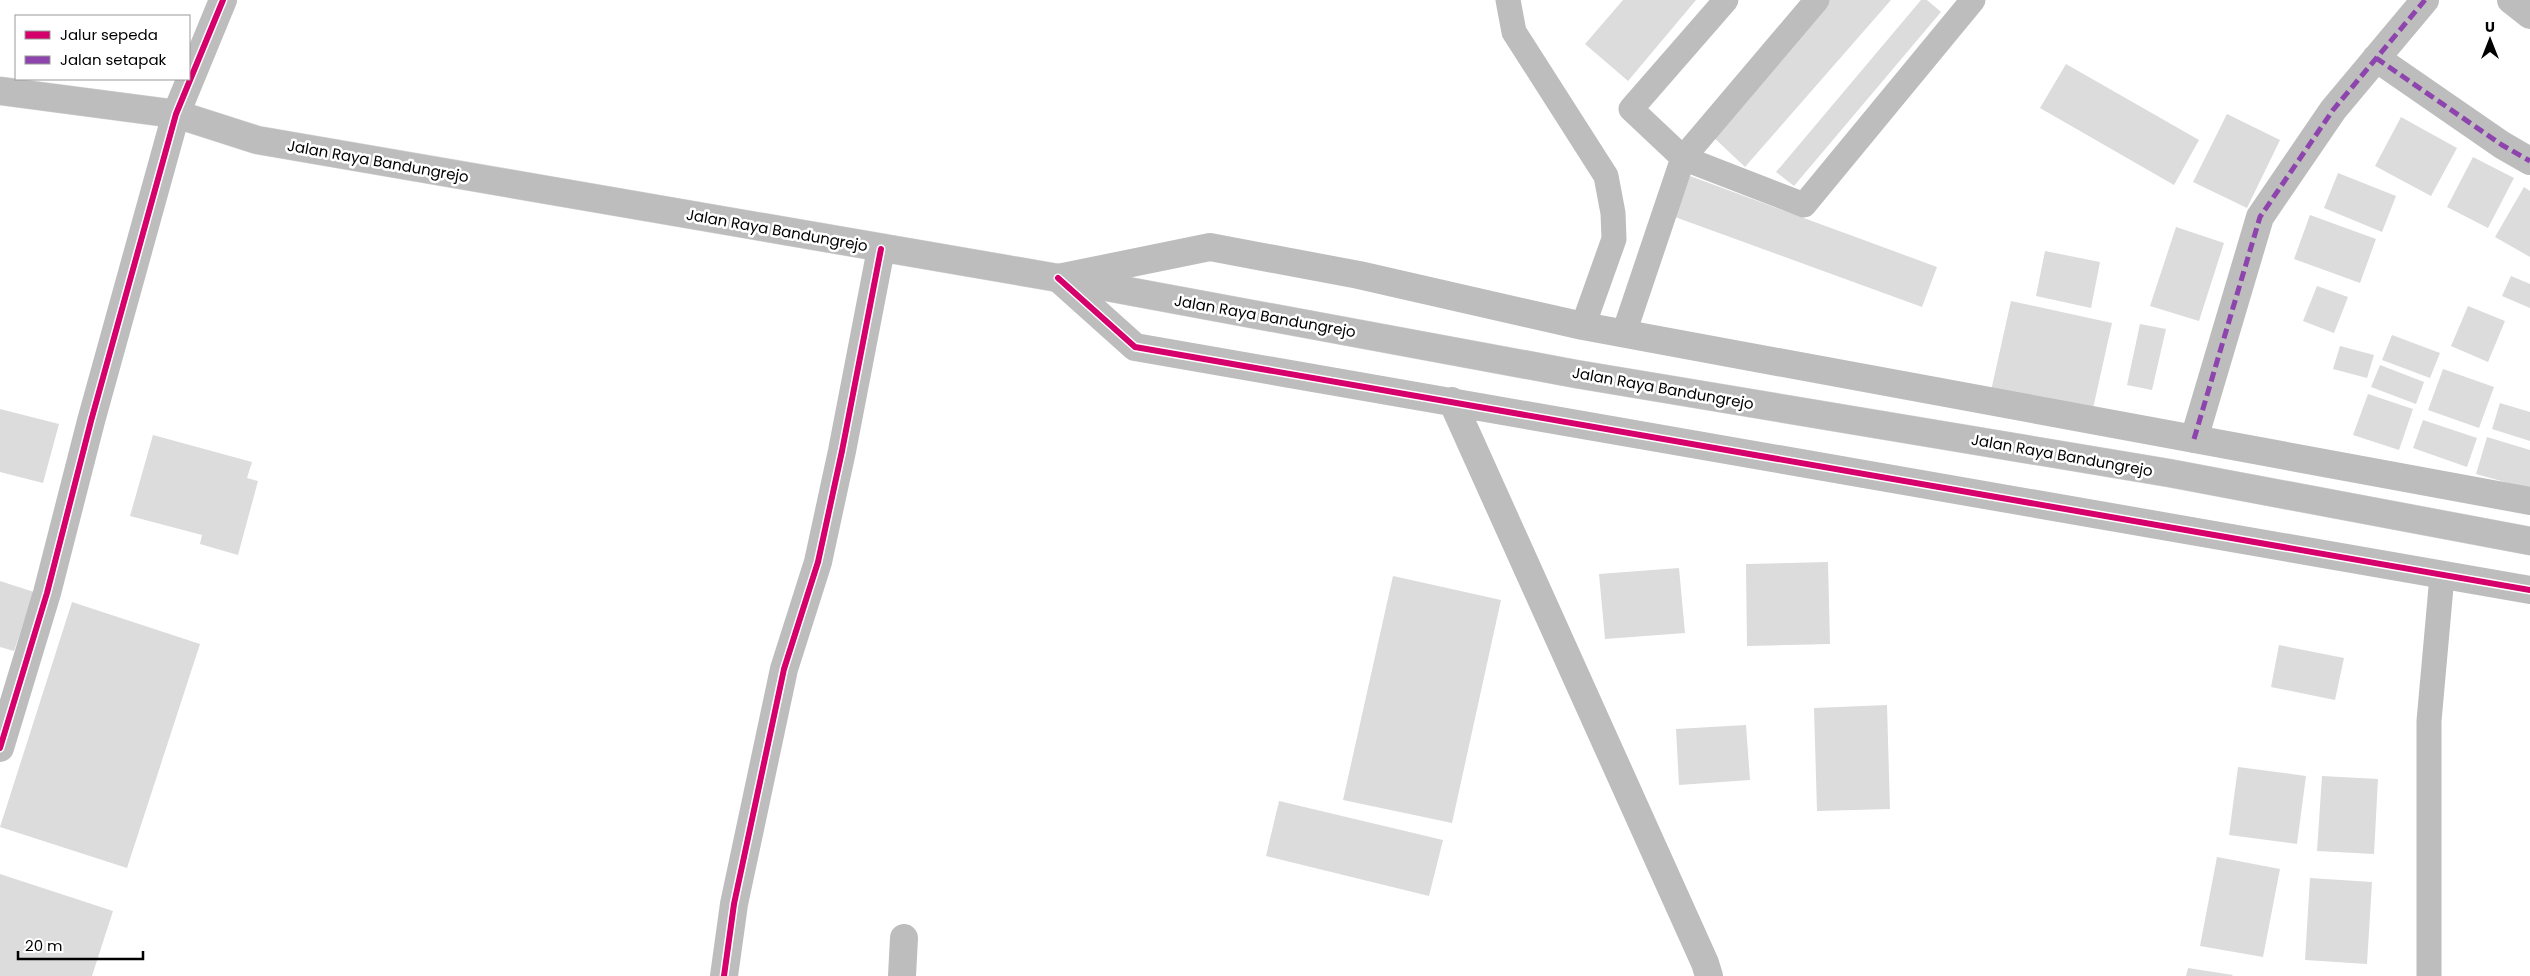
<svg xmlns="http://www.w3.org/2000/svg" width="2530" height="976" font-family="Poppins,sans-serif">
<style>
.building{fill:#dcdcdc}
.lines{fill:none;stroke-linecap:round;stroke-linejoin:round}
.primary-casing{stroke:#dbdbdb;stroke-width:29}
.lane{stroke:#bdbdbd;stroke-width:25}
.street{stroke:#bdbdbd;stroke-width:28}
.primary{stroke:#bdbdbd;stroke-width:28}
.quiet{stroke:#8e44ad;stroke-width:5;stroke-dasharray:10 5;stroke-linecap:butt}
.cycleway-casing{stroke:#fff;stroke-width:9}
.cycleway{stroke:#d6006c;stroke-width:6}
.labels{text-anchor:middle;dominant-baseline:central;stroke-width:5;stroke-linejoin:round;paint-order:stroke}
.street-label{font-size:15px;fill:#000;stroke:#fff}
</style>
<rect width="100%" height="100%" fill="#fff"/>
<path class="building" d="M1623 0H1696L1628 81 1585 44Z
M1826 0H1891L1745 167 1710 134Z
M1921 0H1927L1941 12 1794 186 1776 172Z
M2066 64 2199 140 2174 185 2040 108Z
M2227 114 2280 140 2247 208 2193 182Z
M2401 117 2457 148 2431 196 2375 166Z
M2473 157 2514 178 2488 228 2447 207Z
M2338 173 2396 196 2382 232 2324 208Z
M1690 176 1937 267 1922 307 1675 217Z
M2524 187 2530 191V257L2495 237Z
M2310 215 2376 239 2360 283 2294 259Z
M2176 227 2224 243 2199 321 2150 306Z
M2045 251 2100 262 2091 308 2036 296Z
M2511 276 2530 284V308L2502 296Z
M2317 286 2348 297 2334 333 2303 321Z
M2011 301 2112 323 2092 413 1991 391Z
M2468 306 2505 321 2488 362 2451 346Z
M2140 324 2166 329 2152 390 2127 385Z
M2392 335 2440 353 2430 378 2382 360Z
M2340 346 2374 355 2367 378 2333 369Z
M2380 365 2424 382 2416 404 2371 387Z
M2443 369 2494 387 2479 428 2428 410Z
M2368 394 2413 409 2399 450 2353 435Z
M2500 403 2530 412V441L2492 429Z
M0 409 59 424 43 483 0 472Z
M2423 420 2477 438 2467 467 2413 448Z
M153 435 252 462 247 478 258 481 238 555 200 544 202 535 130 516Z
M2487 437 2530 450V489L2476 474Z
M1828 562 1830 644 1747 646 1746 564Z
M1679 568 1685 633 1605 639 1599 574Z
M1393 576 1501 600 1452 823 1343 800Z
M0 581 34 592 14 651 0 647Z
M72 602 200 644 127 868 0 827Z
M2279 645 2344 658 2335 700 2271 687Z
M1887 705 1890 809 1817 811 1814 708Z
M1746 725 1750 780 1679 785 1676 729Z
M2238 767 2306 776 2297 844 2229 835Z
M2322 776 2378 779 2374 854 2317 851Z
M1279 801 1443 840 1429 896 1266 856Z
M2217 857 2280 869 2263 957 2200 946Z
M0 874 113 911 92 976H0Z
M2310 878 2372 882 2367 964 2305 960Z
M2188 968 2233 975 2232 976H2186Z"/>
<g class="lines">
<g class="primary-casing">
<path id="primary" d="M0 91 176 114 257 140 1058 278 1576 374 2169 473 2530 541"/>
</g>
<path class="lane" d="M1508 0 1514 32 1606 176 1613 213 1614 239 1583 326
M1726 0 1631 109 1683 158 1804 205 1973 0
M1624 333 1683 158 1817 0
M2429 976V721L2442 576"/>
<path class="street" d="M2511 0 2530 15
M2376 58 2502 145 2530 161
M1058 278 1135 347 2530 590
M1058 278 1210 247 1359 275 1583 326 2530 501
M1452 401 1705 963 1709 976
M2194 439 2260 217 2333 110 2425 0
M0 748 47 593 91 421 176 114 223 0
M724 976 734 904 784 669 818 562 842 451 881 249
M902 976 904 938"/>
<use href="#primary" class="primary"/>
<path class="quiet" d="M2376 58 2502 145 2530 161
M2194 439 2260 217 2333 110 2425 0"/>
<g class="cycleway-casing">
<path id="cycleway" d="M1058 278 1135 347 2530 590
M0 748 47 593 91 421 176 114 223 0
M724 976 734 904 784 669 818 562 842 451 881 249"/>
</g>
<use href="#cycleway" class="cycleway"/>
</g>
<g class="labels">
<g class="street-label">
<text transform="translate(378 161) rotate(10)">Jalan Raya Bandungrejo</text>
<text transform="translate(777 230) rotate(10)">Jalan Raya Bandungrejo</text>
<text transform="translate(1265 316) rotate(10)">Jalan Raya Bandungrejo</text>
<text transform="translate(1663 388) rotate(10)">Jalan Raya Bandungrejo</text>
<text transform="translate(2062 455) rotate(10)">Jalan Raya Bandungrejo</text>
</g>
</g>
<rect x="15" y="15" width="175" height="65" fill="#ffffff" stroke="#999999"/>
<rect x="25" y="31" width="25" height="8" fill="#d6006c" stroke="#999999"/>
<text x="60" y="40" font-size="15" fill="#000000">Jalur sepeda</text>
<rect x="25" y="56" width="25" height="8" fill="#8e44ad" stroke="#999999"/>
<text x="60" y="65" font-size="15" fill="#000000">Jalan setapak</text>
<g transform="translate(2490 40)" stroke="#ffffff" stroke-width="4" paint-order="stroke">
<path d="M0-4L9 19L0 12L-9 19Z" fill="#000000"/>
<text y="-8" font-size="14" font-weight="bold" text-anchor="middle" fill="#000000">U</text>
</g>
<path d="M18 951v8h125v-8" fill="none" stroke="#000000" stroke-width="2.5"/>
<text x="25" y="951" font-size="15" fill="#000000" stroke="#ffffff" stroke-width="4" paint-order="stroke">20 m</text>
</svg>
